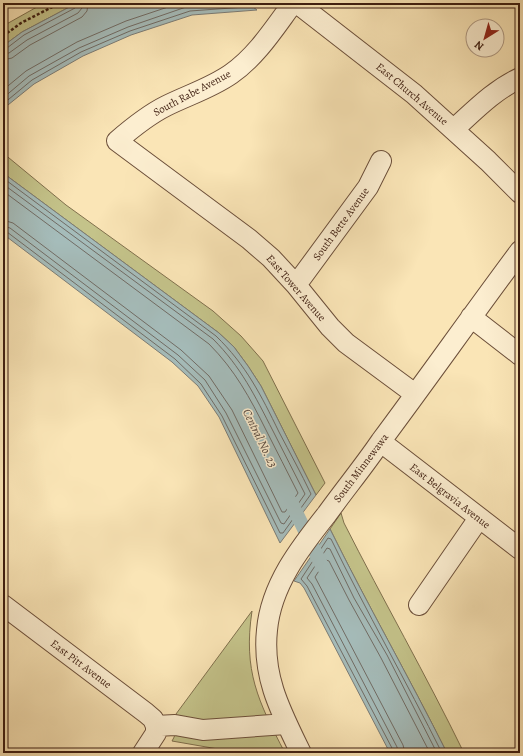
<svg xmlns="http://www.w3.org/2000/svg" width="523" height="756" font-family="Alegreya,serif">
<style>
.green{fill:#c4c38a;stroke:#80704d}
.water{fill:#a5bcba;stroke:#7b7c76}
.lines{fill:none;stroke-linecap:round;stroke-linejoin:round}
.shore{stroke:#716c65;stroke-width:1}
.canal{stroke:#a5bcba;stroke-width:14}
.minor-casing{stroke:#6c4f3a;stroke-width:22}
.path{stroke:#3d1d10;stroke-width:2.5;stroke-dasharray:3 2;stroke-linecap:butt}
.minor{stroke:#fceed0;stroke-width:20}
.labels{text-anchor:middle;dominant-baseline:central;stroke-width:3;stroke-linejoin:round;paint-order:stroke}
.street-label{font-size:11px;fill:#3d1d10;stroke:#fceed0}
.water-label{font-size:12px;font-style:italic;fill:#5c4d43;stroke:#fceed0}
</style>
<rect width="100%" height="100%" fill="#fae5b6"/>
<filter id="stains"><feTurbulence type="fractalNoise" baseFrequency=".005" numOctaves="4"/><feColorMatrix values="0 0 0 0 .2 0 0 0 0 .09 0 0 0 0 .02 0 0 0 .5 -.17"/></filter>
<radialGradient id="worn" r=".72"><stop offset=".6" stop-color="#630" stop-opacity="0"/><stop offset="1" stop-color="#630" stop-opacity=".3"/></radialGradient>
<path class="green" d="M44 3H77L22 32 3 46V26Z
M3 153 66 205 213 311 241 336 263 361 325 483 316 495 261 386 248 366 234 347 219 333 3 173Z
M341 513 344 523C383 600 426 675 464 753H447C409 677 367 604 330 529Z
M252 611C243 671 258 701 285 753H241L172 741C177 733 178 724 176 714Z"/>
<path class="water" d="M77 3H248L257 10 192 15 131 35 83 56 34 84 3 109V46L22 32Z
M3 173 219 333 234 347 248 366 261 386 316 495 280 543 219 417 198 386 172 362 3 234Z
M330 529C367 604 409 677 447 753H390L304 588 300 583 294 581Z"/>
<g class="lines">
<path class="shore" d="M3 49 7 48 24 35 75 8 77 3
M3 54 9 53 27 40 78 13 82 8V3
M3 60 12 58 30 45 82 17 87 11 88 3
M3 90 26 71 77 42 126 21 180 3
M3 98 29 76 79 48 128 27 189 6 230 3
M3 104 32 80 81 52 130 31 190 11 245 7 246 3
M3 178 216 336C246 365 261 395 279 432 290 453 301 473 311 494L283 533H280L222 416 201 384 175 359 7 232H3
M3 184 213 339C241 367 255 396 273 431 284 452 294 473 305 494L284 524 281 523 226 413 205 380 178 355 10 228 3 226
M3 191 209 344C235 370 250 398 266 430 277 451 287 472 298 493L285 512H282L232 410 209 376 181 350 13 223 3 220
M393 753V750L307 586 301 579 328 538 331 539C366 611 406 681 442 753
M398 753 397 747 312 584 307 578 327 548 330 549 354 598 387 655 437 753
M405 753 403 745 315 577 326 560 329 561 349 600 381 658 430 753"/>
<path class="canal" d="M291 502 322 566"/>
<g class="minor-casing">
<path id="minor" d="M293 3C275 27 257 56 231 74 211 88 188 95 166 106 148 115 132 128 117 141L249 239 271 258 296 285 330 327 346 343 415 394
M297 3 414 94 488 161 520 193
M454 129C475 110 494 90 520 78
M296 285 368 187 381 161
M471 317 520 355
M381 442 520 549
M3 605 146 713 153 719 156 726
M419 605 479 518
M156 726 175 725 203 730 286 724
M143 753 156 733V726
M301 753C281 712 262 677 267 630 271 585 300 548 327 514 345 489 364 466 381 441 428 378 473 314 520 251"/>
</g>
<path class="path" d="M3 36 21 23 60 3"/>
<use href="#minor" class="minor"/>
</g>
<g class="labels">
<g class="street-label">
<text transform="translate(192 93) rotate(-28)">South Rabe Avenue</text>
<text transform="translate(412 94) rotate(40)">East Church Avenue</text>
<text transform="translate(341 224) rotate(-54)">South Bette Avenue</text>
<text transform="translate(296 288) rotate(49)">East Tower Avenue</text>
<text transform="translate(361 468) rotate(-53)">South Minnewawa</text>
<text transform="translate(450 496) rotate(38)">East Belgravia Avenue</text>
<text transform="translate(81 664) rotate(37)">East Pitt Avenue</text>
</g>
<g class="water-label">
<text transform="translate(260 438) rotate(64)">Central No. 23</text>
</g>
</g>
<rect width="523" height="756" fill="none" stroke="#fae5b6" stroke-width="16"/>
<rect x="4" y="4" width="515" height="748" fill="none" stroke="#3d1d10" stroke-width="2"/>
<rect x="8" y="8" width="507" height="740" fill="none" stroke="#3d1d10"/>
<g transform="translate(485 38) rotate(217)"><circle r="19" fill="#fceed0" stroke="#b09a83"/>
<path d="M0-3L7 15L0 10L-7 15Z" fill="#8f2418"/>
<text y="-6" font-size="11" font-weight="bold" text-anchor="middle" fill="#3d1d10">N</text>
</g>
<rect width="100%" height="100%" filter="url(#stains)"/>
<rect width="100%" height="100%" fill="url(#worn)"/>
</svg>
